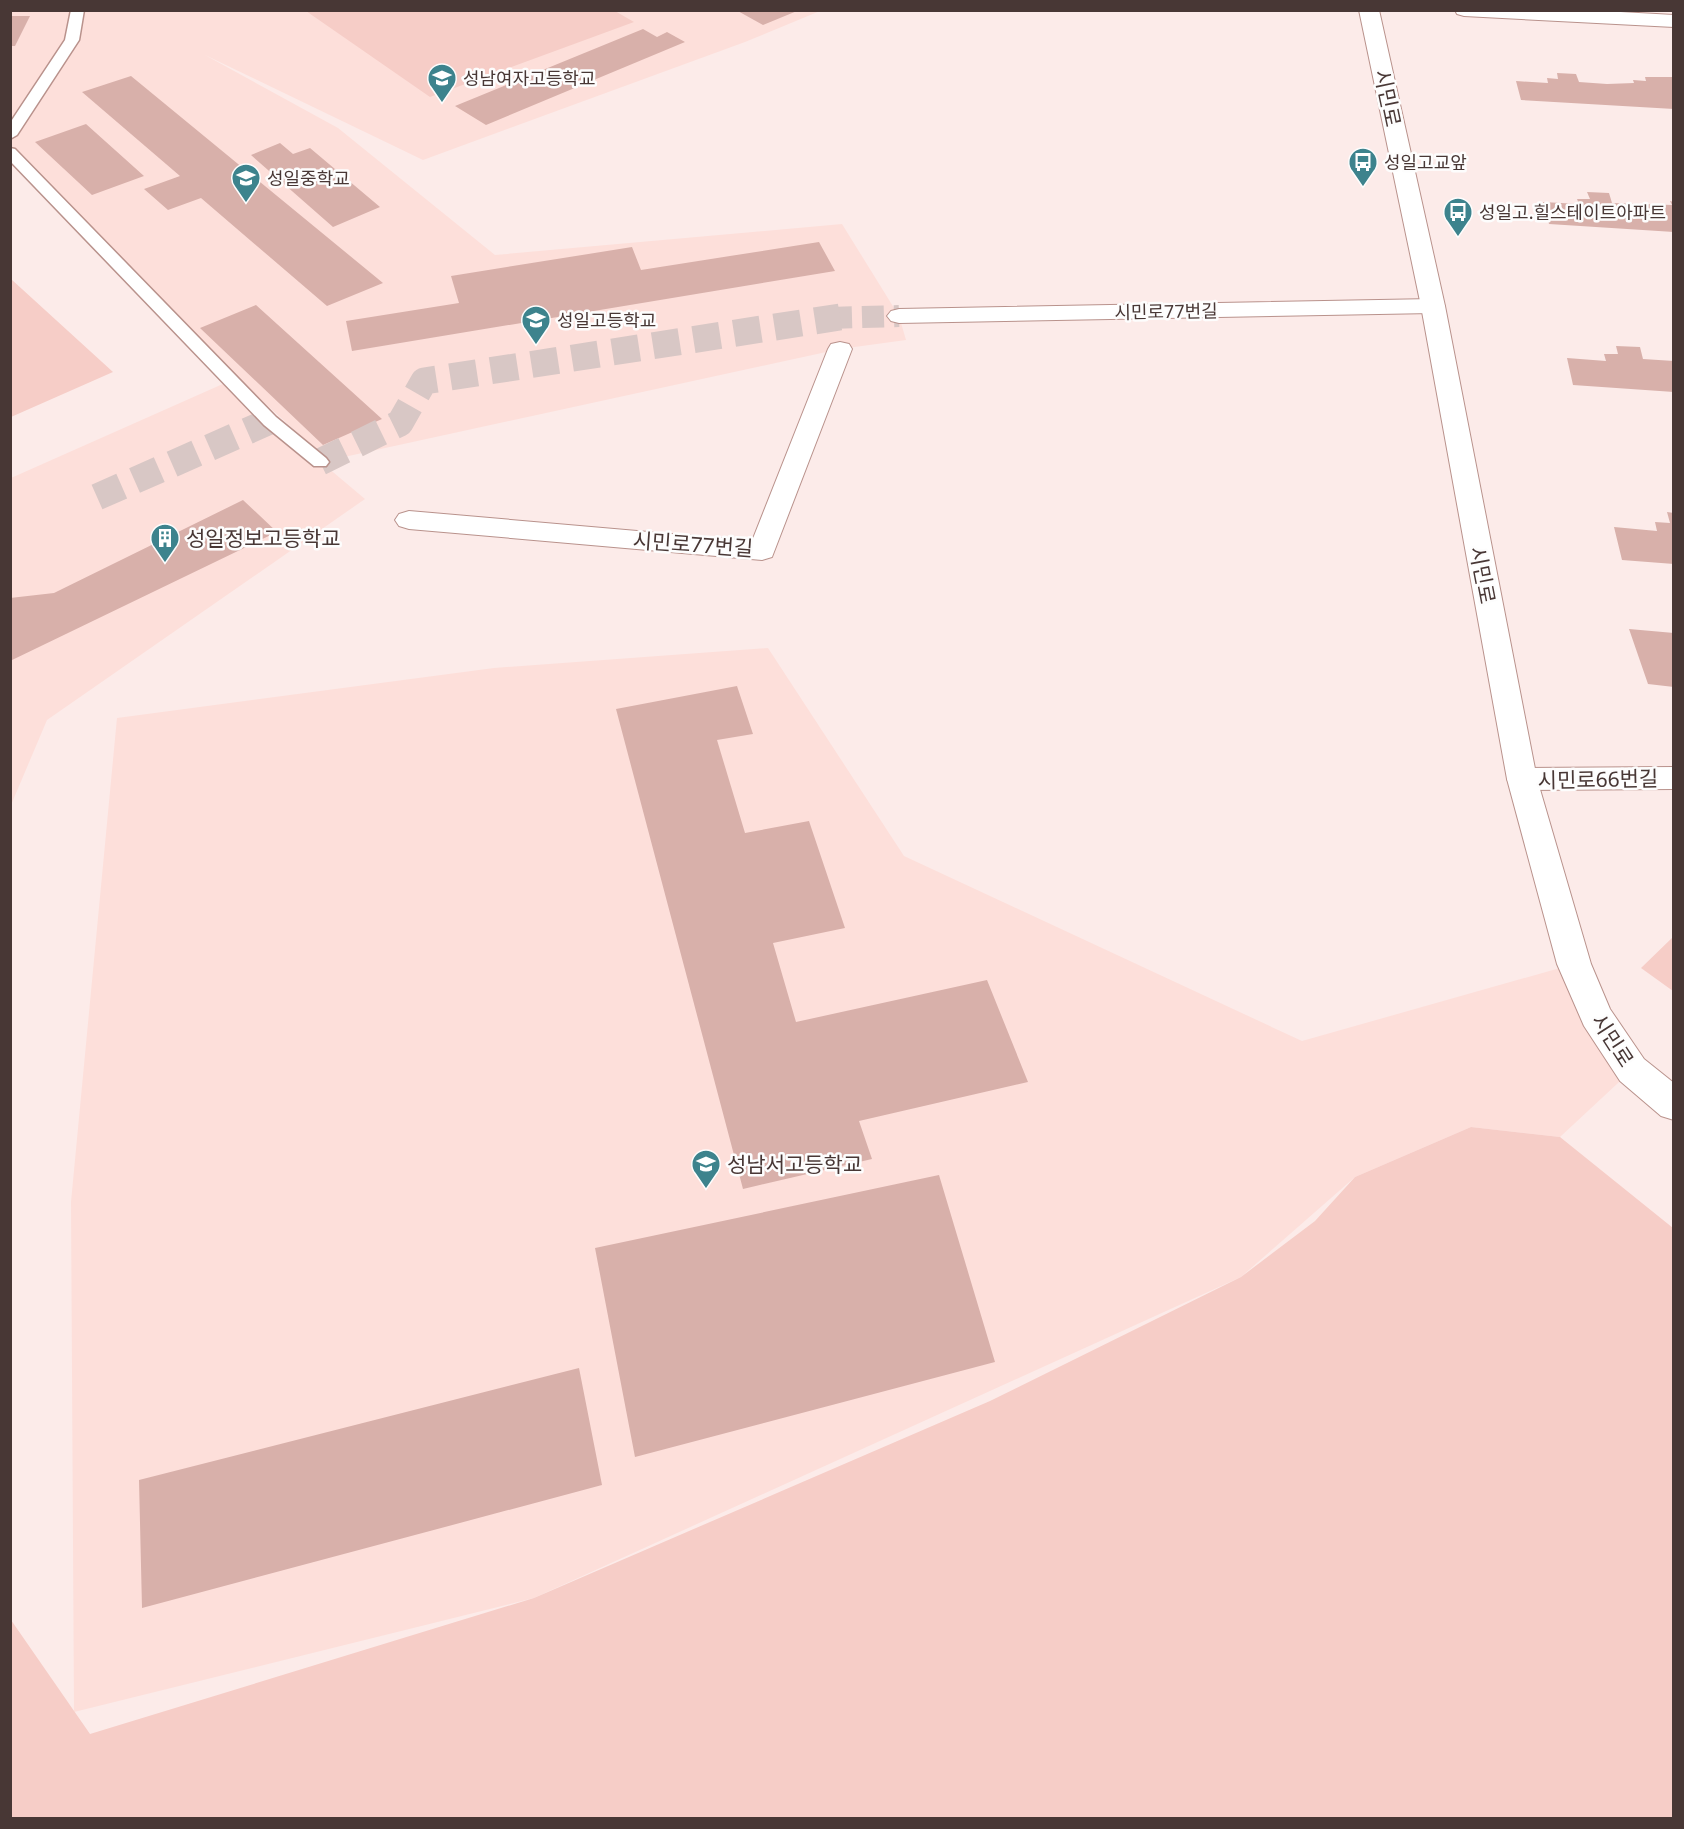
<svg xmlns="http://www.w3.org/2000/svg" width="1684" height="1829" font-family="'Noto Sans','Noto Sans KR',sans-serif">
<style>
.built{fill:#fddfda}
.green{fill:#f6cdc7}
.building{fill:#d8b0aa}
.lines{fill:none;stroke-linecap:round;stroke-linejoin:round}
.minor-tunnel-far1{stroke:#d8c7c5;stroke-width:22;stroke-dasharray:22 10;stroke-linecap:butt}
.minor-tunnel{stroke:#d8c7c5;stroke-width:27;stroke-dasharray:27 14;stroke-linecap:butt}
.service-casing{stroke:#b9928c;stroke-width:3}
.minor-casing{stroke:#b9928c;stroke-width:2}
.secondary-casing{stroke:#b9928c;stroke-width:2}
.service{fill:#fff;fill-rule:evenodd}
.minor{fill:#fff;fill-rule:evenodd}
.secondary{fill:#fff;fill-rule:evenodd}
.labels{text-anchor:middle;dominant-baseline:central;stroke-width:5;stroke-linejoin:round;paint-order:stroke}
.far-poi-label{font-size:18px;fill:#483735;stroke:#fdfdfd;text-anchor:start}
.far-street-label{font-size:18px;fill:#483735;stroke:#fdfdfd}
.street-label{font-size:21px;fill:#483735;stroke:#fdfdfd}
.poi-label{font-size:21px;fill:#483735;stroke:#fdfdfd;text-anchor:start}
</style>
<rect width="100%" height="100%" fill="#fcebe9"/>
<path class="built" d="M10 11H820L745 42 423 160 205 55 338 128 495 255 842 224 899 316 906 340 840 349 321 462 365 499 47 720 11 805V478L225 383 318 459 301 436 176 323 11 152Z
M768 648 904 856 1302 1041 1574 964 1632 1070 1560 1137 1471 1127 1355 1177 1241 1277 534 1598 74 1712 71 1202 117 718 494 668Z"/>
<path class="green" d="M615 11 634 22 430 97 306 11Z
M10 279H11L113 372 11 417Z
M1673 937V991L1641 968Z
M1471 1127 1560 1137 1673 1228V1818H11V1620L90 1734 534 1598 990 1401 1241 1277 1315 1221 1355 1177Z"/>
<path class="building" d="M736 10H797V11L763 25Z
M10 16H30L15 46H10Z
M643 29 657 37 667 32 685 42 486 125 455 106Z
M1557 73 1576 74 1579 82 1607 84 1634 83 1633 80 1646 81 1645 77H1674V109L1521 100 1516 81 1548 83 1547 78 1558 79Z
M131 76 383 283 327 306 201 198 168 210 144 189 180 176 82 92Z
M86 124 144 176 92 195 35 142Z
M280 143 293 154 310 148 380 207 333 227 251 155Z
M1587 192 1609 193 1612 203 1672 205 1670 201 1674 202V232L1549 224 1543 202 1579 204 1577 199H1590Z
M819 242 835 271 352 351 346 321 459 303 451 276 632 247 641 270Z
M256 305 382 419 323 445 200 328Z
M1616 346 1640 347 1643 359 1674 361V392L1573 385 1567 358 1606 361 1604 354H1618Z
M243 500 277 532 10 661V598L54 593Z
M1667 512 1674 513V564L1622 560 1614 527 1657 531 1655 522 1670 523Z
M1629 629 1674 633V687L1648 684Z
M737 686 753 734 717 740 745 833 809 821 845 928 773 943 796 1022 987 980 1028 1082 859 1121 872 1159 743 1189 616 709Z
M939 1175 995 1362 635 1457 595 1248Z
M579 1368 602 1485 142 1608 139 1480Z"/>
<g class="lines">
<path class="minor-tunnel-far1" d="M830 318 899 316"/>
<path class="minor-tunnel" d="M320 462 400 423 424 381 840 317
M97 497 270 421"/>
<g class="service-casing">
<path id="service" d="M71 10H84L79 40 17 135 10 139V123L65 40Z
M10 148 15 149 276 417 326 458 329 462 326 466H314L264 425 10 161Z"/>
</g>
<g class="minor-casing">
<path id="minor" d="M1455 10H1585L1674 15V27L1464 16 1457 14Z
M1433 299 1441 301 1445 306 1441 311 1433 313 899 323 891 321 887 316 891 311 899 309Z
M840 342 849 344 852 349 772 557 762 560 409 529 399 526 395 520 399 514 409 511 752 541 828 349 831 344Z
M1674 767V789L1522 790 1511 787 1507 779 1511 771 1522 768Z"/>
</g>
<g class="secondary-casing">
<path id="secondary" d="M1359 10H1379L1445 306 1537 779 1591 964 1610 1009 1644 1059 1674 1083V1120L1661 1116 1620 1081 1584 1026 1557 964 1507 779 1421 306Z"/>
</g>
<use href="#service" class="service"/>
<use href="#minor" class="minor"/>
<use href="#secondary" class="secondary"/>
</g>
<defs>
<g id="school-pin" transform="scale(1.5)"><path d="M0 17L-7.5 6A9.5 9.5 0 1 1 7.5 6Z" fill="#3d838d" stroke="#fdfdfd"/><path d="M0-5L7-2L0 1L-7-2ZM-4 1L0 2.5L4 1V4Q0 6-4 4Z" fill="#fff"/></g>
<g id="bus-pin" transform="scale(1.5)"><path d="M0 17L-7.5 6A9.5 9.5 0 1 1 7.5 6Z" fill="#3d838d" stroke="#fdfdfd"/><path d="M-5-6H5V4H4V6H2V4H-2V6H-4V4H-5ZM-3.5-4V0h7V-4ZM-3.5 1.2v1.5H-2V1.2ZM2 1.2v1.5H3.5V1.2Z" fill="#fff"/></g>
<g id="building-pin" transform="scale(1.5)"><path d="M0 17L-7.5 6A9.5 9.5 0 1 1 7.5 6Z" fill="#3d838d" stroke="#fdfdfd"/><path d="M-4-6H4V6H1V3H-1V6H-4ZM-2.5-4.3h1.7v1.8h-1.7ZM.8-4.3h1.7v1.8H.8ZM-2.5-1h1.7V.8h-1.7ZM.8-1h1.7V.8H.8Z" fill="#fff"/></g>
</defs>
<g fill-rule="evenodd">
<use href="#school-pin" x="442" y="78"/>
<use href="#bus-pin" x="1363" y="162"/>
<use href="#school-pin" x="246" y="178"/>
<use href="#bus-pin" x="1458" y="212"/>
<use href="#school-pin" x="536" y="320"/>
<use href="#building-pin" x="165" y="538"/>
<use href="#school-pin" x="706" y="1164"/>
</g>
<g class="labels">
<g class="far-poi-label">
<text x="463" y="78">성남여자고등학교</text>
<text x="1384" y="162">성일고교앞</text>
<text x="267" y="178">성일중학교</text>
<text x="1479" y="212">성일고.힐스테이트아파트</text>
<text x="557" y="320">성일고등학교</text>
</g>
<g class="far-street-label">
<text transform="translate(1166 311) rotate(-1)">시민로77번길</text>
</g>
<g class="street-label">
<text transform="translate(1388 98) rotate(78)">시민로</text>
<text transform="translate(693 544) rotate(4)">시민로77번길</text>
<text transform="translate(1483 575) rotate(79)">시민로</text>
<text transform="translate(1598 779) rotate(-1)">시민로66번길</text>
<text transform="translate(1613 1040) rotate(57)">시민로</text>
</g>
<g class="poi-label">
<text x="186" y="538">성일정보고등학교</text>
<text x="727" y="1164">성남서고등학교</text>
</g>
</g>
<rect width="1684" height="1829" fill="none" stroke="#483735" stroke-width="24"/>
</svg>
